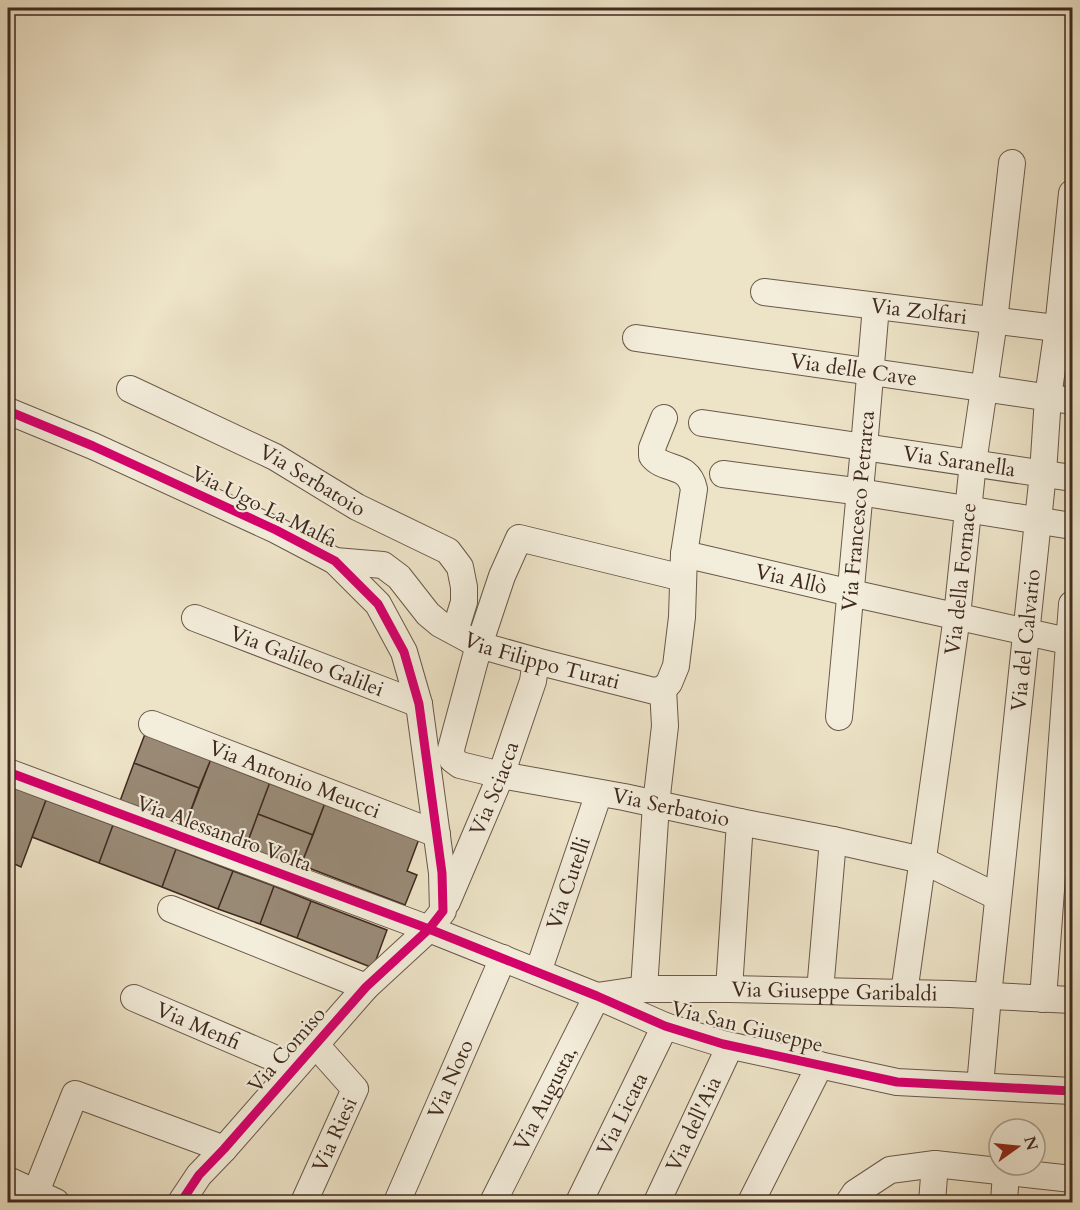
<svg xmlns="http://www.w3.org/2000/svg" width="1080" height="1210" font-family="Cardo,serif">
<style>
.building{fill:#998a76;stroke:#3f291f;stroke-width:1.5}
.lines{fill:none;stroke-linecap:round;stroke-linejoin:round}
.minor-casing{stroke:#6a5849;stroke-width:28}
.minor{stroke:#f3eddb;stroke-width:26}
.cycleway-casing{stroke:#f3eddb;stroke-width:13}
.cycleway{stroke:#d6006c;stroke-width:9}
.labels{text-anchor:middle;dominant-baseline:central;stroke-width:4.5;stroke-linejoin:round;paint-order:stroke}
.street-label{font-size:21px;fill:#3f291f;stroke:#f3eddb}
</style>
<rect width="100%" height="100%" fill="#ede3c7"/>
<filter id="stains"><feTurbulence type="fractalNoise" baseFrequency=".00333" numOctaves="4"/><feColorMatrix values="0 0 0 0 .2 0 0 0 0 .09 0 0 0 0 .02 0 0 0 .5 -.17"/></filter>
<radialGradient id="worn" r=".72"><stop offset=".6" stop-color="#630" stop-opacity="0"/><stop offset="1" stop-color="#630" stop-opacity=".3"/></radialGradient>
<path class="building" d="M145 734 211 759 199 788 134 763Z
M211 759 270 782 245 849 185 826Z
M134 763 199 788 185 826 120 801Z
M270 782 325 803 313 835 258 814Z
M13 787 46 800 21 867 8 861V800Z
M46 800 113 825 99 863 32 837Z
M325 803 419 839 407 871 417 875 405 905 301 865Z
M258 814 313 835 299 870 245 849Z
M113 825 176 849 162 887 99 863Z
M176 849 233 871 218 909 162 887Z
M233 871 274 886 260 924 218 909Z
M274 886 311 901 297 938 260 924Z
M311 901 387 930 373 968 297 938Z"/>
<g class="lines">
<g class="minor-casing">
<g id="minor">
<path id="s1" d="M764 292 1072 330"/>
<path id="s2" d="M636 338 1072 401"/>
<path id="s3" d="M130 389 275 457 357 507 448 551 460 567 464 587V602L455 631"/>
<path d="M8 411 93 446 276 530 335 561 378 604 404 652 419 704 442 873 443 911 429 929 366 987 224 1149 199 1175 181 1202"/>
<path id="s4" d="M702 423 1072 478"/>
<path d="M723 474 847 490 1072 526"/>
<path id="s5" d="M684 554 851 593 1072 642"/>
<path id="s6" d="M335 561 383 565 399 577 428 614 440 624 479 645 536 661 654 691 663 689 669 683 676 666 682 617 684 554 694 489C688 462 665 472 652 456V448L664 418"/>
<path id="s7" d="M683 578 519 538 502 576 479 645 451 749 452 759 460 765 501 775 624 797 740 822 833 840 922 860 998 897"/>
<path id="s8" d="M195 618 419 704"/>
<path id="s9" d="M839 717 864 447 876 306"/>
<path id="s10" d="M152 724 437 834"/>
<path d="M8 772 429 929 597 996 665 1026 723 1044 897 1082 1072 1091"/>
<path id="s11" d="M447 902 501 775 533 681 536 661"/>
<path d="M171 909 366 987"/>
<path id="s12" d="M538 972 599 793"/>
<path d="M644 989 656 804 665 726 663 689"/>
<path d="M729 989 740 822"/>
<path d="M820 991 833 840"/>
<path id="s13" d="M904 993 957 616 973 463 994 321 1012 163"/>
<path id="s14" d="M597 996 644 989H729L950 994 1072 1000"/>
<path id="s15" d="M134 998 295 1067"/>
<path d="M1043 999 1072 604"/>
<path id="s16" d="M980 1086 988 996 1043 473 1048 397 1058 328 1072 193"/>
<path d="M8 1180 56 1202"/>
<path d="M32 1202 75 1094 224 1149"/>
<path id="s17" d="M304 1202 355 1089 315 1044"/>
<path id="s18" d="M397 1202 503 958"/>
<path id="s19" d="M493 1202 597 996"/>
<path id="s20" d="M579 1202 665 1026"/>
<path id="s21" d="M657 1202 730 1046"/>
<path d="M751 1202 820 1065"/>
<path d="M849 1202 855 1193 890 1170 935 1164 1072 1179"/>
<path d="M932 1202 935 1164"/>
<path d="M1004 1202 1006 1172"/>
</g>
</g>
<use href="#minor" class="minor"/>
<g class="cycleway-casing">
<path id="cycleway" d="M8 411 93 446 276 530 335 561 378 604 404 652 419 704 442 873 443 911 429 929 366 987 224 1149 199 1175 181 1202
M8 772 429 929 597 996 665 1026 723 1044 897 1082 1072 1091"/>
</g>
<use href="#cycleway" class="cycleway"/>
</g>
<g class="labels">
<g class="street-label">
<text stroke="none"><textPath href="#s1" startOffset="156">Via Zolfari</textPath></text>
<text stroke="none"><textPath href="#s2" startOffset="220">Via delle Cave</textPath></text>
<text stroke="none"><textPath href="#s4" startOffset="260">Via Saranella</textPath></text>
<text stroke="none"><textPath href="#s3" startOffset="204">Via Serbatoio</textPath></text>
<text transform="translate(264 507) rotate(26)">Via Ugo La Malfa</text>
<text stroke="none"><textPath href="#s9" startOffset="207">Via Francesco Petrarca</textPath></text>
<text stroke="none"><textPath href="#s13" startOffset="418">Via della Fornace</textPath></text>
<text stroke="none"><textPath href="#s5" startOffset="110">Via Allò</textPath></text>
<text stroke="none"><textPath href="#s16" startOffset="448">Via del Calvario</textPath></text>
<text stroke="none"><textPath href="#s6" startOffset="240">Via Filippo Turati</textPath></text>
<text stroke="none"><textPath href="#s8" startOffset="120">Via Galileo Galilei</textPath></text>
<text stroke="none"><textPath href="#s10" startOffset="153">Via Antonio Meucci</textPath></text>
<text stroke="none"><textPath href="#s11" startOffset="123">Via Sciacca</textPath></text>
<text stroke="none"><textPath href="#s7" startOffset="626">Via Serbatoio</textPath></text>
<text transform="translate(224 834) rotate(20)">Via Alessandro Volta</text>
<text stroke="none"><textPath href="#s12" startOffset="94">Via Cutelli</textPath></text>
<text stroke="none"><textPath href="#s14" startOffset="238">Via Giuseppe Garibaldi</textPath></text>
<text stroke="none"><textPath href="#s15" startOffset="70">Via Menfi</textPath></text>
<text transform="translate(747 1027) rotate(14)">Via San Giuseppe</text>
<text transform="translate(287 1050) rotate(-49)">Via Comiso</text>
<text stroke="none"><textPath href="#s18" startOffset="134">Via Noto</textPath></text>
<text stroke="none"><textPath href="#s19" startOffset="116">Via Augusta,</textPath></text>
<text stroke="none"><textPath href="#s20" startOffset="98">Via Licata</textPath></text>
<text stroke="none"><textPath href="#s21" startOffset="86">Via dell'Aia</textPath></text>
<text stroke="none"><textPath href="#s17" startOffset="74">Via Riesi</textPath></text>
</g>
</g>
<rect width="1080" height="1210" fill="none" stroke="#ede3c7" stroke-width="30"/>
<rect x="9" y="9" width="1062" height="1192" fill="none" stroke="#3f291f" stroke-width="3"/>
<rect x="15" y="15" width="1050" height="1180" fill="none" stroke="#3f291f" stroke-width="1.5"/>
<g transform="translate(1017 1147) rotate(75)"><circle r="28" fill="#f3eddb" stroke="#ab9f90" stroke-width="1.5"/>
<path d="M0-4.5L10 22L0 15L-10 22Z" fill="#8f2418"/>
<text y="-9" font-size="16" font-weight="bold" text-anchor="middle" fill="#3f291f">N</text>
</g>
<rect width="100%" height="100%" filter="url(#stains)"/>
<rect width="100%" height="100%" fill="url(#worn)"/>
</svg>
